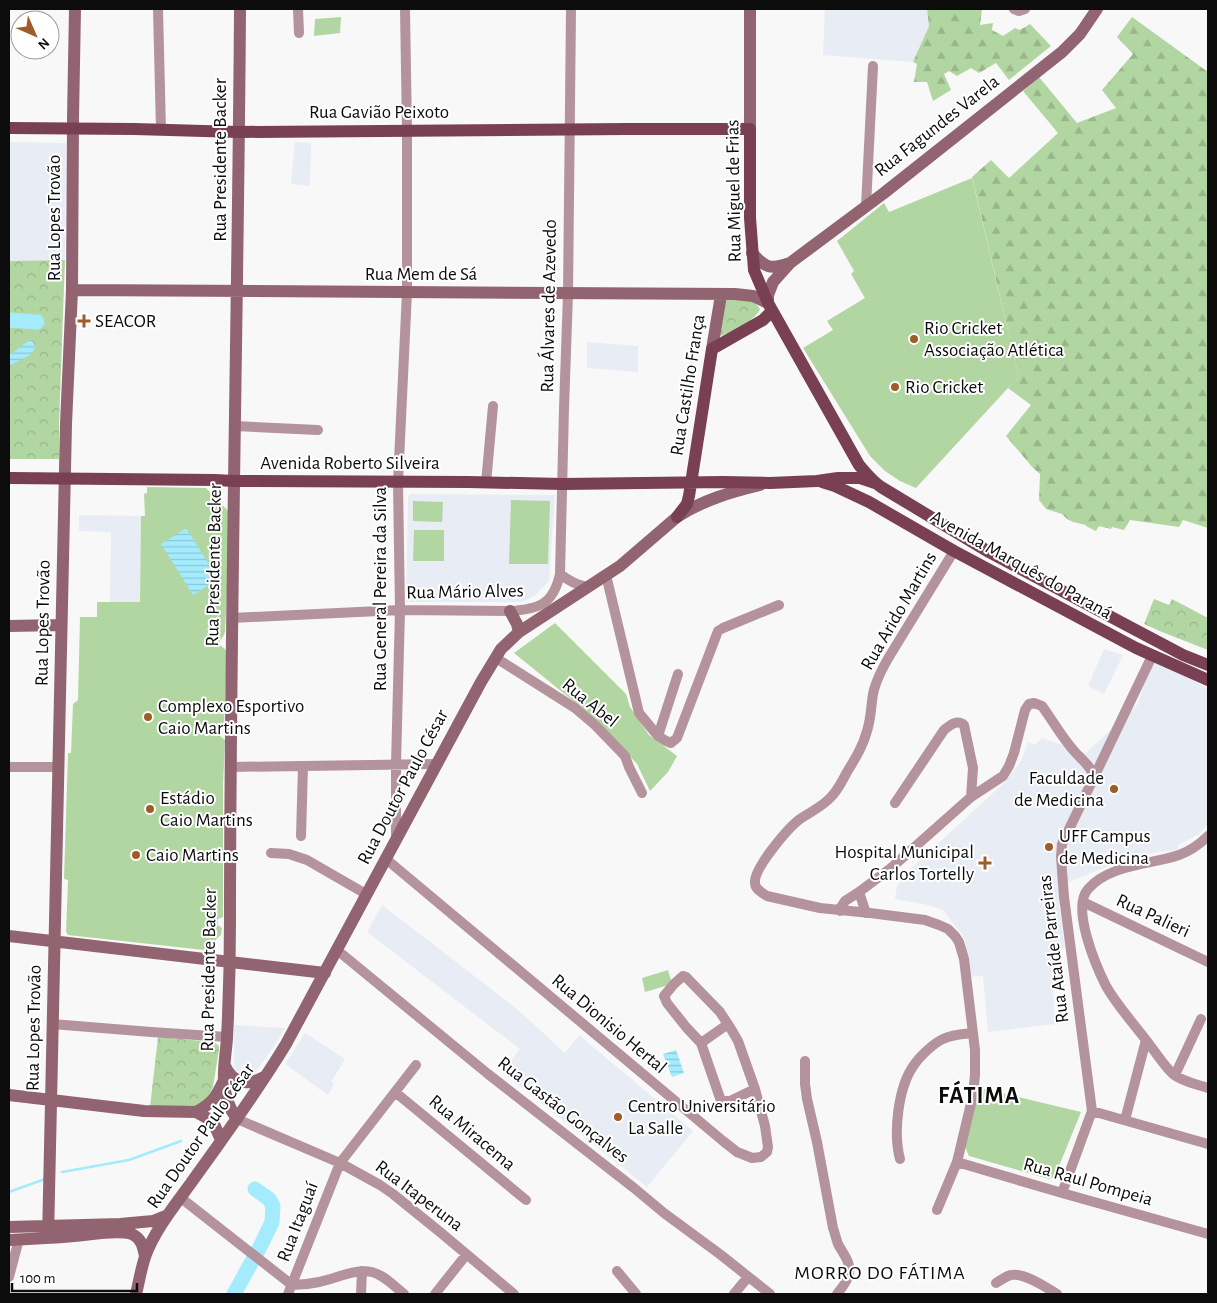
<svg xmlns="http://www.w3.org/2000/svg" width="1217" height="1303" font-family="'Alegreya Sans',sans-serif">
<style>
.built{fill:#e8ecf4}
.forest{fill:url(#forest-firs)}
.park{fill:url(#park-crowns)}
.pitch{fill:#b2d6a1}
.water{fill:url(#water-rules)}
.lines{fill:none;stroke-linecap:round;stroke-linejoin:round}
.stream{stroke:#a3ebfd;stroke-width:2.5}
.river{stroke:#a3ebfd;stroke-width:15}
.street{stroke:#b5939c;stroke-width:10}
.secondary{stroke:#926370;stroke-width:12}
.primary{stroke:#784052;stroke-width:12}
.poi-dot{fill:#9e5d28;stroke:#fff;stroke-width:2}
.labels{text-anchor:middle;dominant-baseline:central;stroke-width:4;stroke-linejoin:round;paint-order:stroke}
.street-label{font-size:19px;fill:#0c0c0d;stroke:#fff}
.poi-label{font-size:19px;fill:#0c0c0d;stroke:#fff;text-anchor:start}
.neighbourhood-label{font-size:20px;letter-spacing:1px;fill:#0c0c0d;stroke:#fff}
.district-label{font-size:24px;font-weight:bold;letter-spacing:1px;fill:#0c0c0d;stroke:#fff}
</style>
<defs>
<pattern id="forest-firs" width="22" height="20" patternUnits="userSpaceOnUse" patternTransform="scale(1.25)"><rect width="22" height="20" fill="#b2d6a1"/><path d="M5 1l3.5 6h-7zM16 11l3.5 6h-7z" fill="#98b689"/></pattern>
<pattern id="park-crowns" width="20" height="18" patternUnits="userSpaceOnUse" patternTransform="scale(1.25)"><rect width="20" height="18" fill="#b2d6a1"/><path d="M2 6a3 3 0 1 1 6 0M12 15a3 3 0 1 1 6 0" fill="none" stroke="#98b689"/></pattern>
<pattern id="water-rules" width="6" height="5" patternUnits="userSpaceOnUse" patternTransform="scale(1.25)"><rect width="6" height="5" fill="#a3ebfd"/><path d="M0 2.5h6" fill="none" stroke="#8bc8d8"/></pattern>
</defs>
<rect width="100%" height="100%" fill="#f8f8f9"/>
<path class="built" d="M825 9H927L929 26 913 62 823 55Z
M9 142 66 143 65 260 9 261Z
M295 142 311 143 310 186 291 184Z
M587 342 638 346V372L587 368Z
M410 494 555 495 549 581 535 595 529 599 520 602H406L408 497Z
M79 515 141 516 140 602H110L111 532 79 531Z
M1104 649 1123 655 1104 694 1088 686Z
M1152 656 1208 689V824L1199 834 1178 845V850L1157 852 1124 860 1063 884 1059 906 1065 947 1061 950 1052 951 1051 957 1055 1024 988 1032 983 976 969 977 965 939 943 910 928 905 895 899 897 886 904 875 1006 781 1021 761 1028 742 1035 745 1042 738 1086 753 1138 704Z
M382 905 517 1009 565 1053 579 1035 693 1131 647 1187 502 1072 520 1049 367 932Z
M234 1025 285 1028 273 1048 254 1074 250 1077 240 1076 236 1072 234 1067Z
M305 1033 345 1059 331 1082 334 1084 328 1095 285 1064Z"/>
<path class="forest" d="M927 9H982L980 25 993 23 992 30 1003 36 1015 28 1020 30 1030 24 1051 46 1009 80 996 63 979 73 971 68 957 76 949 71 944 74 951 90 933 101 927 82H914L917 64 913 62 929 26Z
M1132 17 1208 72V528L1183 520 1179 527 1130 520 1124 530 1112 527 1111 529 1099 526 1096 531 1086 526V525L1073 522 1067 519 1062 514 1046 509 1039 500 1040 474 1033 468 1006 436 1031 405 1008 388 1019 378 972 177 991 160 1009 178 1058 133 1023 91 1039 77 1077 123 1116 108 1102 90 1133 54 1117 37Z"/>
<path class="park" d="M65 260 59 424V459H9V261Z
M727 300C738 300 754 298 760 309 757 319 731 332 721 336L719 334 724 303Z
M1154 599 1169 605 1172 599 1208 618V650L1162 632 1144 624Z
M158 1037 214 1042 219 1046V1049L213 1087 209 1096 198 1106 150 1107Z"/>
<path class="pitch" d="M341 17 340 33 314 36 315 19Z
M972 178 1019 378 1008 388 916 488 900 481 885 471 870 456 803 348 833 330 827 321 865 298 851 274 854 271 837 241 884 203 889 212Z
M147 487 206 488 231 514 225 632 223 637 220 640V645L225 649 227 653 224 725 220 730V736L225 740 223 786V917L218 919V925L222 928 221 935 204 950 68 935 66 932 68 880 64 879 68 753H71L73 704 78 700 80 617H97V602H140L141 516H145L144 494 147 493Z
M511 500 550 501 548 564H509Z
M413 501 443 502 442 522 413 521Z
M414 530H444V561H413Z
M555 623 626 694 630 707 649 735 677 756 668 772 650 791 637 764 598 721 514 653Z
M668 970 672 984 645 992 642 978Z
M976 1087 1081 1112 1055 1176 1049 1179 969 1156 962 1140Z"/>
<path class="water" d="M31 339 36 347 30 355 9 366V354H11Z
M186 528 218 579 193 595 161 544Z
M676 1050 684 1073 672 1077 663 1054Z"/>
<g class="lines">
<path class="stream" d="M62 1172 129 1160 181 1141
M9 1192 45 1179"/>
<path class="river" d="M9 320 37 322
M234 1294 261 1245 272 1222 273 1206 269 1199 255 1189"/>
<path class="street" d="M158 9 161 130
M298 9 299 33
M1014 9 1019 11 1025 9
M866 206 873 66
M235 426 318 430
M486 483 493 406
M560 574C569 581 576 585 587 587
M606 575 639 713 658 736 666 741 671 743 677 738 718 631 723 628 779 605
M232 618 400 610 510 611C539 609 553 605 560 574L564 408 568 294 571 9
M496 658 575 708 595 725 625 756 629 767 642 793
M658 736 678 674
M9 767H59
M230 767 436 764
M895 803 944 730C950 725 957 719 964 725L973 768 971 797
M301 836 303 766
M1208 836C1200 844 1190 851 1179 855 1150 865 1110 864 1088 889 1071 908 1096 966 1106 986 1118 1007 1135 1025 1149 1044 1157 1054 1164 1066 1173 1074 1183 1082 1196 1084 1208 1088
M396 840V764L400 610 398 482 407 292V131L405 9
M271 853 289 854 307 860 366 894
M386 859 723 1141 737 1152 752 1158 761 1157 767 1152 768 1147 765 1126 755 1089 738 1041 731 1029 720 1012 686 977 683 976 674 984 664 996 667 1003 686 1027 701 1043 720 1098 722 1101H730L755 1089
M859 892 866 913
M1083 902 1208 962
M840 911 841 907 845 901 859 892 891 868 971 797 1003 776 1009 766 1014 753 1025 710 1029 704 1034 703 1042 706C1053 721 1062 738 1075 752 1082 760 1091 766 1094 777
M337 950 488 1074 634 1188 664 1213 721 1255 770 1294
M52 1024 151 1032 227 1037
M701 1043 728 1024
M805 1061V1084L807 1099 817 1142 833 1228C835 1233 836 1239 838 1244 843 1254 853 1264 848 1277 846 1283 841 1289 837 1294
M1175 1075 1201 1019
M395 1092 526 1200
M1092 1111 1208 1144
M237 1119 340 1163 380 1185 393 1194 440 1232 514 1294
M1125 1120 1146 1040
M900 1159C893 1133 898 1087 914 1065 920 1056 934 1043 943 1039 953 1034 963 1034 973 1033
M957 1162 1062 1193 1208 1234
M1062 1193 1092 1111 1064 897 1061 857 1062 844 1152 656
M181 1198 292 1285
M937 1210 957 1162 973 1095 975 1075V1050L964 959 959 942 955 936 948 929 939 925 925 920 870 913 820 908 767 896C762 893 755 889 755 883 753 869 788 828 800 819 810 812 822 807 831 797 838 790 842 781 847 772 855 759 863 746 867 731 871 719 871 706 873 694 876 679 884 665 892 652L954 551
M617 1271 636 1294
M9 1277 19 1239
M996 1283C1001 1280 1006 1276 1011 1275 1024 1272 1047 1288 1057 1294
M292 1285C301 1285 310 1284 319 1282 336 1279 355 1268 372 1272 384 1275 394 1286 404 1294
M288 1294 340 1163 416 1065
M361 1294 362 1271
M435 1294 466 1255
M734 1294 748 1277"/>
<path class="secondary" d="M750 9V129
M752 253C765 268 771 270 790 263
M72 290 735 294 753 296 768 303
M768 303V295L773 282 790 263 884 193 1062 52 1080 34 1097 9
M712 349 721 295
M510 611 517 624 519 632
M9 626 61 625
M9 936 325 973
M225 1066C233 1084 248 1086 264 1077
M9 1095 144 1111 196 1112 207 1118 214 1124 221 1140
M196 1112C213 1103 216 1097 224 1080
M237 1119C229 1108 225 1097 224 1083 223 1068 226 1053 227 1038 229 999 230 960 230 921 230 617 238 313 240 9
M9 1227 120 1224 153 1221 168 1215
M48 1238 66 424 72 290 73 118 75 9
M9 1240C30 1239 53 1238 74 1236 89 1235 118 1229 132 1234 142 1239 143 1247 145 1256
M136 1294C139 1282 141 1269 145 1257 154 1231 175 1205 191 1183 224 1137 257 1092 286 1044L481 682 501 649 519 632 620 566 677 517C703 500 731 492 760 485"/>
<path class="primary" d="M9 128 134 129 239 132 626 129H750V218L754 270 768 303 859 465C866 473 872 481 881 487L989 552 1130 627 1183 655 1208 665
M9 478 215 480 234 481 468 482 563 484 723 482 770 483 817 481 838 478H860L875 483
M822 482 835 486 869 502 954 551 1136 648 1208 680
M677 517 687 504 689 496 712 349 763 320 772 311"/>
</g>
<g class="poi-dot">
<path d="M81.5 313.5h5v5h5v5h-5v5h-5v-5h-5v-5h5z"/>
<circle cx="914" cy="339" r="5"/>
<circle cx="895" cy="387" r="5"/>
<circle cx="148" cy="717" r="5"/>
<circle cx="1114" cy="789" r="5"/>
<circle cx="150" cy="809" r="5"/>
<circle cx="1049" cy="847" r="5"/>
<circle cx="136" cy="855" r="5"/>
<path d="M982.5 855.5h5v5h5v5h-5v5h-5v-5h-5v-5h5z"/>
<circle cx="618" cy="1117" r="5"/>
</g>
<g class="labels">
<g class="street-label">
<text x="379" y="112">Rua Gavião Peixoto</text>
<text transform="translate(937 126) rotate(-38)">Rua Fagundes Varela</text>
<text transform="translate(220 160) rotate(-90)">Rua Presidente Backer</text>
<text transform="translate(734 191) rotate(-91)">Rua Miguel de Frias</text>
<text transform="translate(54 218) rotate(-90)">Rua Lopes Trovão</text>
<text x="421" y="274">Rua Mem de Sá</text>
<text transform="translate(549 306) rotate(-89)">Rua Álvares de Azevedo</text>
<text transform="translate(688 385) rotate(-81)">Rua Castilho França</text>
<text x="350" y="463">Avenida Roberto Silveira</text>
<text transform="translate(214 565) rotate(-89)">Rua Presidente Backer</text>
<text transform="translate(1021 565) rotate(29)">Avenida Marquês do Paraná</text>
<text transform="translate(380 589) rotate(-90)">Rua General Pereira da Silva</text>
<text transform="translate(465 592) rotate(-1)">Rua Mário Alves</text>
<text transform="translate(899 611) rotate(-60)">Rua Arido Martins</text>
<text transform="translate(43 623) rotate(-89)">Rua Lopes Trovão</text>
<text transform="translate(590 703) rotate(39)">Rua Abel</text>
<text transform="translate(403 787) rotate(-62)">Rua Doutor Paulo César</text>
<text transform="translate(1153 916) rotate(25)">Rua Palieri</text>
<text transform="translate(1054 949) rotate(-97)">Rua Ataíde Parreiras</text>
<text transform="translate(209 970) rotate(-89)">Rua Presidente Backer</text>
<text transform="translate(609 1024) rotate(40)">Rua Dionisio Hertal</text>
<text transform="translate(34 1028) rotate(-89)">Rua Lopes Trovão</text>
<text transform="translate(563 1110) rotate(38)">Rua Gastão Gonçalves</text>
<text transform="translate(472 1133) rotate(40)">Rua Miracema</text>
<text transform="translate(201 1136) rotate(-55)">Rua Doutor Paulo César</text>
<text transform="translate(1088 1182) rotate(16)">Rua Raul Pompeia</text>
<text transform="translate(419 1196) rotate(37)">Rua Itaperuna</text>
<text transform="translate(298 1222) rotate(-69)">Rua Itaguaí</text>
</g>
<g class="poi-label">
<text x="95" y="321">SEACOR</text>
<text x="924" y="328">Rio Cricket<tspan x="924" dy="22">Associação Atlética</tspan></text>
<text x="905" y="387">Rio Cricket</text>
<text x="158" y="706">Complexo Esportivo<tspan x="158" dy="22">Caio Martins</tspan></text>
<text x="1104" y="778" text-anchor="end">Faculdade<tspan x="1104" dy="22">de Medicina</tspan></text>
<text x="160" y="798">Estádio<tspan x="160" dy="22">Caio Martins</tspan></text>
<text x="1059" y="836">UFF Campus<tspan x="1059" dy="22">de Medicina</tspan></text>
<text x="974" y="852" text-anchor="end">Hospital Municipal<tspan x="974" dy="22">Carlos Tortelly</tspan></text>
<text x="146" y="855">Caio Martins</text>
<text x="628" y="1106">Centro Universitário<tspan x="628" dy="22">La Salle</tspan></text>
</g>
<g class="neighbourhood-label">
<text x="880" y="1273">MORRO DO FÁTIMA</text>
</g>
<g class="district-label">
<text x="979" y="1096">FÁTIMA</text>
</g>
</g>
<rect width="1217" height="1303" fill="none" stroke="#0c0c0d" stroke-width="20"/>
<g transform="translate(35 35) rotate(135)"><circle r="24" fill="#ffffff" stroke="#9e9e9e"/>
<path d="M0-4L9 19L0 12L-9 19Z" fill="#9e5d28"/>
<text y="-8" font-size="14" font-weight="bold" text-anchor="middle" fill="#0c0c0d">N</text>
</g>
<path d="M12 1283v8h125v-8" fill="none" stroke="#0c0c0d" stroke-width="2.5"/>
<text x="20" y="1283" font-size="15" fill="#0c0c0d" stroke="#ffffff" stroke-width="4" paint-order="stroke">100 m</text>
</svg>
